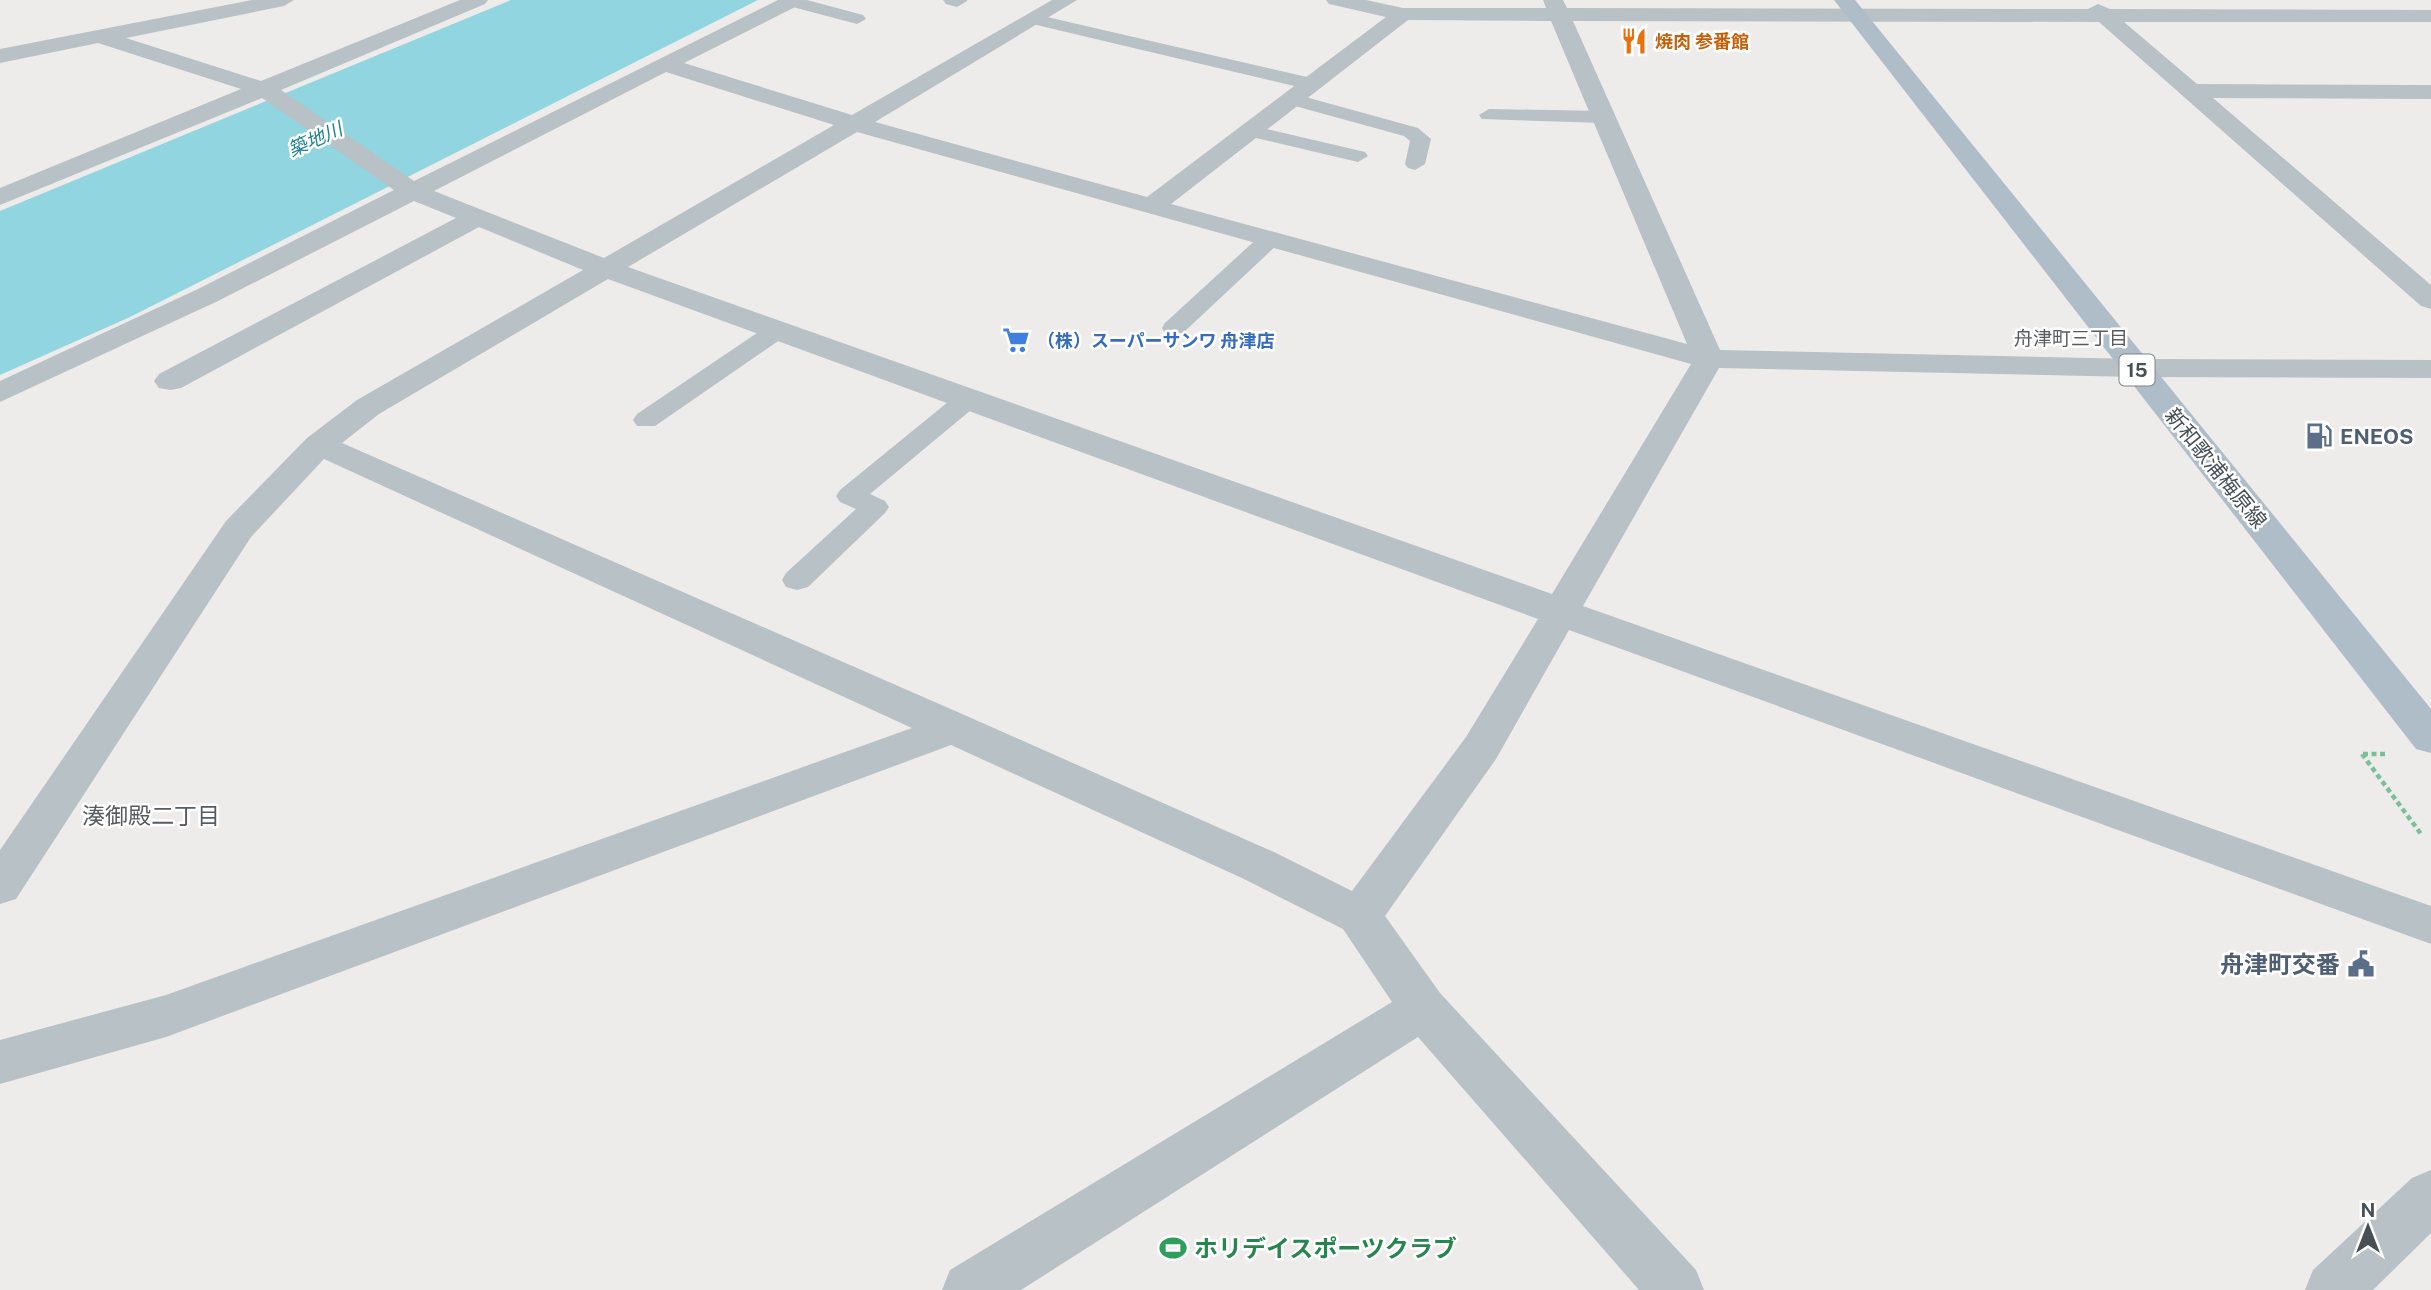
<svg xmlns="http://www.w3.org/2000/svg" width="2431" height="1290" font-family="'Public Sans','Noto Sans JP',sans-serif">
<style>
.water{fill:#90d5df}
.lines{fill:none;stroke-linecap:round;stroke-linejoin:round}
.path{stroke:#7ac199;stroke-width:4.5;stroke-dasharray:5 3.5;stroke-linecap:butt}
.service{fill:#b8c1c6;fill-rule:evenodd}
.minor{fill:#b8c1c6;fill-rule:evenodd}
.tertiary{fill:#b8c1c6;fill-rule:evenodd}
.primary{fill:#aebdc7;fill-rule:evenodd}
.labels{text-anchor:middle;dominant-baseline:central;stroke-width:5;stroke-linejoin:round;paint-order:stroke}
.far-food-label{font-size:18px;font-weight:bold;fill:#c56008;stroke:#fff;text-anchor:start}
.far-shop-label{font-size:18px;font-weight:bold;fill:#366cbe;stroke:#fff;text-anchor:start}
.far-water-label{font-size:19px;font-style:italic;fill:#1d8292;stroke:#fff}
.far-neighbourhood-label{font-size:19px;fill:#595c5f;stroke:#fff}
.shield{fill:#fff;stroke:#7e8489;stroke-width:2}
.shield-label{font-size:19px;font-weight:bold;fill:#465056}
.service-label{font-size:21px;font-weight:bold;fill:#4e5e75;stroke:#fff;text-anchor:start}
.street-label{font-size:21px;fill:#465056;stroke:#fff}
.neighbourhood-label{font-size:23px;fill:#595c5f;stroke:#fff}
.near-service-label{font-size:24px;font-weight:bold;fill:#4e5e75;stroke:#fff;text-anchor:end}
.near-leisure-label{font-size:24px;font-weight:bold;fill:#27864d;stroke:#fff;text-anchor:start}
</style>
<rect width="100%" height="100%" fill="#eeebeb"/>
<path class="water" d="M511 0H758L130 317 0 375V211Z"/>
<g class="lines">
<path class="path" d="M2362 754 2421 834
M2363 754H2386"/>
<path class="service" d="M807 0 863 15 866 19 857 24 785 5 782 1Z
M1034 14 1311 78 1320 84 1311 90 1028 23 1025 19Z
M1291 93 1418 128 1431 139 1425 164 1415 170 1408 168 1405 164 1410 141 1404 136 1284 103 1281 99 1284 95Z
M1489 109 1604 111 1614 117 1604 123 1482 119 1479 115Z
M1250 125 1365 152 1368 156 1358 162 1243 135 1240 131Z
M1270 232 1278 234 1281 239 1278 244 1183 333H1165L1162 328 1165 323 1262 234Z
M778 323 787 325 790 330 787 335 655 426H637L633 420 637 414 769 325Z
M968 391 977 393 981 399 977 405 870 494 885 501 889 507 885 513 808 587 797 590 786 587 782 580 786 573 856 509 840 502 836 496 840 490 959 393Z"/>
<path class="minor" d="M252 0H294L284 6 126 38 261 81 460 0H488L485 4 281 90 414 181 778 0H804L801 4 684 63 852 115 1052 0H1077L875 122 1147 197 1386 17 1329 4 1326 0H1366L1403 8H1546L1543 0H1563L1567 8 2088 9 2098 4 2110 9 2431 10V22H2124L2197 84 2431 85V99L2213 98 2431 285V309L2421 306 2099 22 1573 21 1720 350 2136 359 2431 360V378L2136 377 1719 368 1583 606 2431 906V944L1569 630 1496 759 1385 916 1440 993 1696 1270 1704 1290H1639L1418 1037 1021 1290H942L950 1270 1392 1002 1343 929 1244 879 951 745 166 1037 0 1084V1040L166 995 912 728 324 459 251 537 16 899 0 904V850L226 521 307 438 357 400 583 270 479 227 181 388 170 390 159 388 154 381 159 374 456 218 414 201 218 301 0 402V381L198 289 394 190 262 98 0 205V188L241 89 98 43 0 63V49ZM1408 20 1551 21 1687 344 1171 204ZM666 72 834 125 604 258 434 191ZM857 132 1691 364 1552 594 628 267ZM608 279 1538 619 1466 737 1352 891 1276 853 969 717 342 443 379 414Z
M943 0H967V1L957 7 946 4Z"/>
<path class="tertiary" d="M2431 1170V1233L2373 1290H2305L2313 1270 2412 1178Z"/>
<path class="primary" d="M1834 0H1855L2431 709V753L2416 749Z"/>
</g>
<defs>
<g id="restaurant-bare" transform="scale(2.1)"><path d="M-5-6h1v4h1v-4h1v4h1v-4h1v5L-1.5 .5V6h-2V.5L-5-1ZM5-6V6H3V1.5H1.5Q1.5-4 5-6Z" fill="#e8710a" stroke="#fff" stroke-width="2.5" paint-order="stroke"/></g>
<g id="supermarket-bare" transform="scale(2.1)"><path d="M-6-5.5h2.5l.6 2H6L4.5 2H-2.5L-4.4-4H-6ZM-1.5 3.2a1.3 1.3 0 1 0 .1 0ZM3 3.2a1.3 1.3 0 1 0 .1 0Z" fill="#3f7fe0" stroke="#fff" stroke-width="2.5" paint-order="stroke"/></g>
<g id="fuel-bare" transform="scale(2.1)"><path d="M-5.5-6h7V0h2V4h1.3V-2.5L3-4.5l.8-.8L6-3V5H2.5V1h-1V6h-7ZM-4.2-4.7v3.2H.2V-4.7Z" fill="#5c6f8a" stroke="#fff" stroke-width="2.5" paint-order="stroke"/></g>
<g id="civic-bare" transform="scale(2.1)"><path d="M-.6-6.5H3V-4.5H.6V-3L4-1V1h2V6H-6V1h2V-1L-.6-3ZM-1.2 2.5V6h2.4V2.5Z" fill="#5c6f8a" stroke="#fff" stroke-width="2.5" paint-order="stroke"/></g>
<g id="stadium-bare" transform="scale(2.1)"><path d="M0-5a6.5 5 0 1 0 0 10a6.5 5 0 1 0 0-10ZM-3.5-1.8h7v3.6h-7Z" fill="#2e9e5b" stroke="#fff" stroke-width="2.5" paint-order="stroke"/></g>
</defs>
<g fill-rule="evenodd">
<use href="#restaurant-bare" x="1634" y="41"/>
<use href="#supermarket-bare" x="1016" y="340"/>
<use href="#fuel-bare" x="2319" y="436"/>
<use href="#civic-bare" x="2361" y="964"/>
<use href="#stadium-bare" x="1173" y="1248"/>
</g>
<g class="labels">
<g class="far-food-label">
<text x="1655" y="41">焼肉 参番館</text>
</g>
<g class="far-shop-label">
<text x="1037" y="340">（株）スーパーサンワ 舟津店</text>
</g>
<g class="far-water-label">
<text transform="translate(315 139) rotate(-24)">築地川</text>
</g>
<g class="far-neighbourhood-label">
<text x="2071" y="338">舟津町三丁目</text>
</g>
<rect class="shield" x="2119.5" y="354.5" width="35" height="31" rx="5"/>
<g class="shield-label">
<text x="2137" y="370">15</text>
</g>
<g class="service-label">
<text x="2340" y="436">ENEOS</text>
</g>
<g class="street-label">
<text transform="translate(2216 468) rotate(51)">新和歌浦梅原線</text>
</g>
<g class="neighbourhood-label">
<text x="151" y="815">湊御殿二丁目</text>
</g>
<g class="near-service-label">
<text x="2340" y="964">舟津町交番</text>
</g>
<g class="near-leisure-label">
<text x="1194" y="1248">ホリデイスポーツクラブ</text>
</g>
</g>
<g transform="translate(2368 1227)" stroke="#ffffff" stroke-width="5" paint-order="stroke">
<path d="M0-5L12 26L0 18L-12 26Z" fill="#465056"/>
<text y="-10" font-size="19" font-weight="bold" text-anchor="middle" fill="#465056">N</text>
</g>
</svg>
